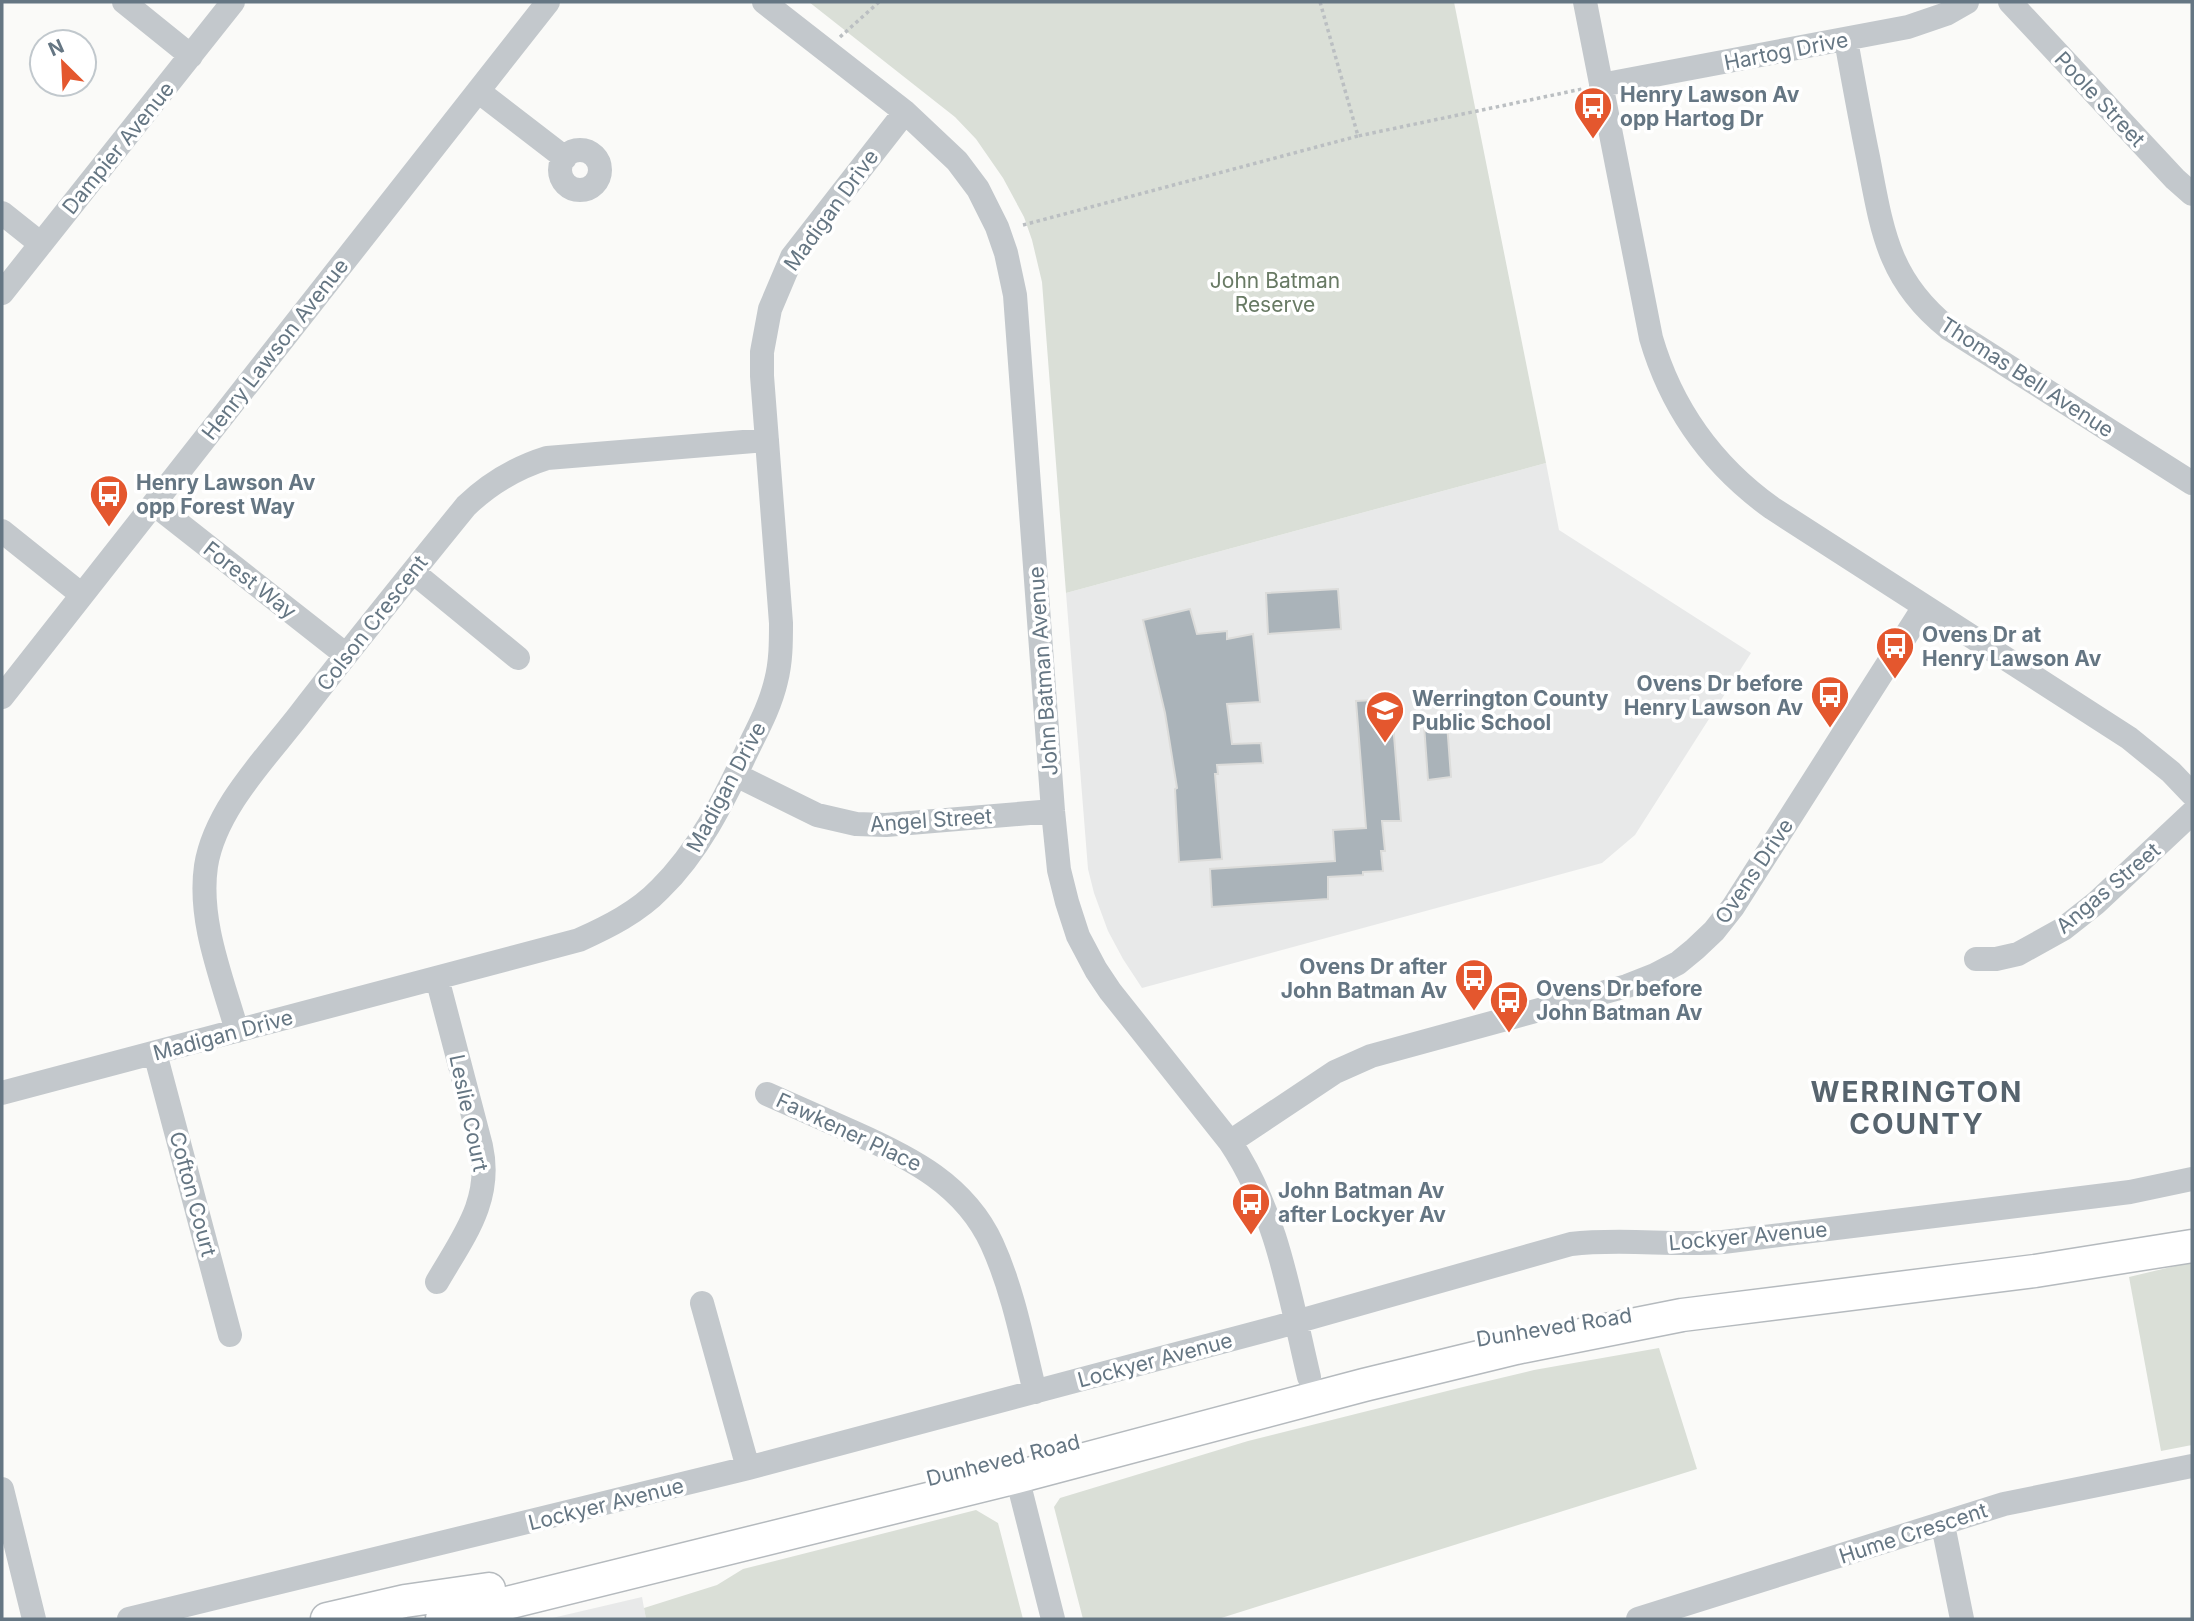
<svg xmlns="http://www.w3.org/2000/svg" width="2194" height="1621" font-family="Inter,sans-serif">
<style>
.built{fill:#e8e9e9}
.green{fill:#dadfd7}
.building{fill:#aab3b9;stroke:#dcdcda;stroke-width:2}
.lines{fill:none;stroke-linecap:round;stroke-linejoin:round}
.major-casing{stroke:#b5babe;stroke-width:35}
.path{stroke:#bbbfc2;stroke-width:3.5;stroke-dasharray:3.5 3.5;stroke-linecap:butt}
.minor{stroke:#c3c8cc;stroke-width:24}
.major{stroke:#fff;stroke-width:32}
.labels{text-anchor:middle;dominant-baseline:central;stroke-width:7;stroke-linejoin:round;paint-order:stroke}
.street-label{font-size:21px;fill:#657683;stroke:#fff}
.poi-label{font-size:21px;font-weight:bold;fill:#657683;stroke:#fff;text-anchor:start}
.park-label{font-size:21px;fill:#687a64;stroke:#fff}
.district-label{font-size:28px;font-weight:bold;letter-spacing:2px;fill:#57646e;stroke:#fff}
</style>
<rect width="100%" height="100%" fill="#fafaf8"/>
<path class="built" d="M1546 463 1559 530 1751 653 1635 835 1602 863 1142 988 1123 959 1108 931 1094 893 1088 869 1066 593Z
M642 1597 646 1619H548Z"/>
<path class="green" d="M809 2H1454L1546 463 1066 593 1042 282 1032 240 1024 217 1003 178 976 139 955 117Z
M2192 1262V1445L2161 1451 2129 1277Z
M1659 1348 1697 1469 1218 1619H1083L1054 1507 1060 1498 1248 1441 1463 1387 1534 1370Z
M976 1510 998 1523 1023 1619H646L644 1608 717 1585 743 1569Z"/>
<path class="building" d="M1338 589 1341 629 1268 634 1266 593Z
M1190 609 1197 634 1227 631V639L1253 634 1260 702 1227 704 1232 744 1261 743 1263 763 1217 765 1218 774H1215L1222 859 1179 862 1175 789 1177 788 1165 713 1143 620Z
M1391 699 1401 821H1382L1385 851H1381L1383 871 1363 872V875L1328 877V899L1212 907 1210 869 1335 861 1333 830 1366 828 1356 701Z
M1447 723 1451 777 1428 780 1424 725Z"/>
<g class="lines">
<g class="major-casing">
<path id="major" d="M327 1619 405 1601 489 1589
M442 1619 1017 1477 1364 1385 1516 1348 1682 1315 2035 1271 2192 1246"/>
</g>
<path class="path" d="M1320 2 1358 136 1582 89
M840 37 879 2
M1023 225 1358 136"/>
<path class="minor" d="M124 2 191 56
M764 2 905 112 957 161 978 189 997 227 1006 253 1015 295 1053 811 1059 870 1067 902 1078 936 1096 970 1110 991 1230 1142C1277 1212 1290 1297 1309 1377
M1585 2 1651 338C1672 410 1712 465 1772 508L2129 738 2171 772 2192 794
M2010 2 2175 179 2192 194
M1846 40C1853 79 1860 118 1868 157 1882 229 1887 279 1948 328L2192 483
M1601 85 1908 27 1946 14 1967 2
M478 91 565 158
M560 170a20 20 0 1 1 40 0a20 20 0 1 1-40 0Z
M2 213 41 244
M2 293 233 2
M154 504 346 655
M2 531 82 595
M413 572 518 658
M2 697 548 2
M736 775 817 815 856 824 886 825 1053 811
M1976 959H1996L2018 954 2063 929 2096 903 2192 813
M437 978 481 1146C493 1200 463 1237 437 1282
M237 1031C222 978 198 921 206 866 215 809 266 758 300 714 354 644 410 575 466 506 490 483 515 468 547 458L767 440
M155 1053 230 1335
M2 1093 579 940C608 927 638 912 660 889 698 852 723 802 745 755 757 730 770 707 776 681 781 662 781 642 781 623L762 376V352L770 309 792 257 905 112
M767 1094C797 1107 826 1120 855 1133 911 1158 965 1185 992 1244 1013 1290 1023 1343 1035 1392
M1230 1142 1335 1072 1371 1056 1627 986 1655 975 1678 963 1695 949 1714 931 1733 907 1924 607
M702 1303 748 1468
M1017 1477 1053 1619
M2 1489 34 1619
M1943 1525 1962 1619
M129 1619 748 1468 1278 1327 1571 1244C1622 1238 1673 1246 1723 1242L2130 1192 2192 1179
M1638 1619 2004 1504 2192 1466"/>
<use href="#major" class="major"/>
</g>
<defs>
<g id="bus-pin" transform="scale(2.0125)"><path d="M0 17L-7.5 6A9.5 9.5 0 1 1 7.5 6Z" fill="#e4572e" stroke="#fff"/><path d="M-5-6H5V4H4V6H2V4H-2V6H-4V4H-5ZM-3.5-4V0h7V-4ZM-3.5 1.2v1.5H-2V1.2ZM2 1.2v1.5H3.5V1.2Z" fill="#fff"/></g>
<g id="school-pin" transform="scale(2.0125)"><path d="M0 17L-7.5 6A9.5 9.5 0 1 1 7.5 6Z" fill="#e4572e" stroke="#fff"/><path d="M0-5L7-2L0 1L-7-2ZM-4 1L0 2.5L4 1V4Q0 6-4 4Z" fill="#fff"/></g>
</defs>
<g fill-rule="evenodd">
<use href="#bus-pin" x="1593" y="106"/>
<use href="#bus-pin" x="109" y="494"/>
<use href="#bus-pin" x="1895" y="646"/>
<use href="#bus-pin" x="1830" y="695"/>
<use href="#school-pin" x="1385" y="710"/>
<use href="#bus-pin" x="1474" y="978"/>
<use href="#bus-pin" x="1509" y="1000"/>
<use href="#bus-pin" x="1251" y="1202"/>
</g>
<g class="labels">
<g class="street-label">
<text transform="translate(1786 51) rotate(-11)">Hartog Drive</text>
<text transform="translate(2100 99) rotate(47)">Poole Street</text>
<text transform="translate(118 148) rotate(-51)">Dampier Avenue</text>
<text transform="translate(831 210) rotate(-54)">Madigan Drive</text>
<text transform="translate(275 349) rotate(-52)">Henry Lawson Avenue</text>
<text transform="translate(2027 377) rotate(33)">Thomas Bell Avenue</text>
<text transform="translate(250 580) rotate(38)">Forest Way</text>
<text transform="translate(372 623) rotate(-52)">Colson Crescent</text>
<text transform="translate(1043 671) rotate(-94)">John Batman Avenue</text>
<text transform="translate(726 787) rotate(-62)">Madigan Drive</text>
<text transform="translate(931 820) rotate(-4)">Angel Street</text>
<text transform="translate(1754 871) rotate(-56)">Ovens Drive</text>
<text transform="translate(2108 888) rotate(-40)">Angas Street</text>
<text transform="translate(223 1035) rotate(-15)">Madigan Drive</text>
<text transform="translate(469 1113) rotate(78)">Leslie Court</text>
<text transform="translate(849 1132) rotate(25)">Fawkener Place</text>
<text transform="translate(193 1194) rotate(75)">Cofton Court</text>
<text transform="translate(1748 1236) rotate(-5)">Lockyer Avenue</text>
<text transform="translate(1554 1327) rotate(-9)">Dunheved Road</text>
<text transform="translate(1155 1360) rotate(-15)">Lockyer Avenue</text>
<text transform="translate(1003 1460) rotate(-14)">Dunheved Road</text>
<text transform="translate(606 1504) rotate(-14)">Lockyer Avenue</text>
<text transform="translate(1913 1533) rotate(-18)">Hume Crescent</text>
</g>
<g class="poi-label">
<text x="1620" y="94">Henry Lawson Av<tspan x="1620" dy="24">opp Hartog Dr</tspan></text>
<text x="136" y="482">Henry Lawson Av<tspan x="136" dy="24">opp Forest Way</tspan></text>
<text x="1922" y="634">Ovens Dr at<tspan x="1922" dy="24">Henry Lawson Av</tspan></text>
<text x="1803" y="683" text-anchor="end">Ovens Dr before<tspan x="1803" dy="24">Henry Lawson Av</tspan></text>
<text x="1412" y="698">Werrington County<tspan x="1412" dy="24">Public School</tspan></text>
<text x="1447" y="966" text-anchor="end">Ovens Dr after<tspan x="1447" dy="24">John Batman Av</tspan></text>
<text x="1536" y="988">Ovens Dr before<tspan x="1536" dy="24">John Batman Av</tspan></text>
<text x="1278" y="1190">John Batman Av<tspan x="1278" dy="24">after Lockyer Av</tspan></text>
</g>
<g class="park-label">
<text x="1275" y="280">John Batman<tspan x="1275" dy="24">Reserve</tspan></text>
</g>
<g class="district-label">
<text x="1917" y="1092">WERRINGTON<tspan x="1917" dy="32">COUNTY</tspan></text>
</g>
</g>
<rect width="2194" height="1621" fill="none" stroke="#657683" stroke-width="7"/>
<g transform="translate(63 63) rotate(336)"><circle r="33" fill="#ffffff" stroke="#c1c8cd" stroke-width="2"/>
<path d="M0-5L12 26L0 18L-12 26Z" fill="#e4572e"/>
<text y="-10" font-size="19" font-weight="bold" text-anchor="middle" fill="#657683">N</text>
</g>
</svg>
